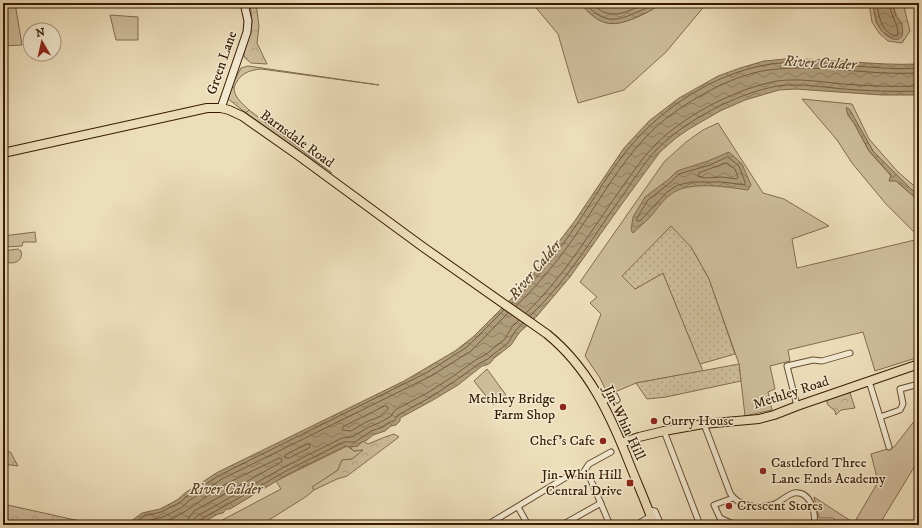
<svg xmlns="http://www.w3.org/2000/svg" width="922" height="528" font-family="'IM FELL DW Pica',serif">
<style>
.green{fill:#cebd9b;stroke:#836c4e}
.forest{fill:url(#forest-crowns);stroke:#836c4e}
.garden{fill:url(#garden-dots);stroke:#836c4e}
.water{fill:url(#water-waves);stroke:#7f684b}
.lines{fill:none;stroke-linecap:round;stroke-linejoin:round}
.shore{stroke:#745c3e;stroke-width:1}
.street-casing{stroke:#654c30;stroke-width:7}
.secondary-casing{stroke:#381b02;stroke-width:9}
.primary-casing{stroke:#381b02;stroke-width:10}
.street{stroke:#f3ead2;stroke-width:5}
.secondary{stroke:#f3ead2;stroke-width:7}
.primary{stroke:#eddeba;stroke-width:8}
.poi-dot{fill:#8f2418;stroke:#f3ead2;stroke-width:1.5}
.labels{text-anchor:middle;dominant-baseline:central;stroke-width:3;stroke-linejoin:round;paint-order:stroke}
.street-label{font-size:14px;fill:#381b02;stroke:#f3ead2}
.poi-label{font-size:14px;fill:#381b02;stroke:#f3ead2;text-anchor:end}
.water-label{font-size:15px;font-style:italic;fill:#62482c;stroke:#f3ead2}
</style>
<defs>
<pattern id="forest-crowns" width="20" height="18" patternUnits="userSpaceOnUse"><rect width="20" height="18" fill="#cebd9b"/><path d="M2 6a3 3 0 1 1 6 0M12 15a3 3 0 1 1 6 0" fill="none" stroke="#b2a284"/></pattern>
<pattern id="garden-dots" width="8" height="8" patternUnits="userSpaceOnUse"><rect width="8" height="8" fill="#cebd9b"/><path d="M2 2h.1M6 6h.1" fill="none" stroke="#b2a284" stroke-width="1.8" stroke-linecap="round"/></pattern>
<pattern id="water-waves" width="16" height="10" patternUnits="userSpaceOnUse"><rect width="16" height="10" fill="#af9c7b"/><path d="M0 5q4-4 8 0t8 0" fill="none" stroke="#8f7e63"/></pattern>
</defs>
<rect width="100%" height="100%" fill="#eddeba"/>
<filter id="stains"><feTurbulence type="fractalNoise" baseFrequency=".005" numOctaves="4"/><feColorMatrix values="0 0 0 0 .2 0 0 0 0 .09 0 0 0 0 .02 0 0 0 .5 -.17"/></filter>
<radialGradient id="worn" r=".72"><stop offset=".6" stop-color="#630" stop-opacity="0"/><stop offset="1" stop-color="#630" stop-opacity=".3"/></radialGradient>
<path class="green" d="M3 3H15L22 45 3 46Z
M532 3H580C599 24 610 29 637 17 646 13 653 10 661 3H707L666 52 624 90 578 103 558 34Z
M110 15 138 17V40H116Z
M248 66 379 85 261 69C249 70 238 74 234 88L231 87 241 68Z
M802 99 852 104 869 139 898 172 919 190V195L912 190 873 151 848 108V115L854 123 869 151 891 176 890 178 896 181 919 201V237L886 204 852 163 837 140Z
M249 110 332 173 246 113Z
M718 123 763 193 784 199 829 226 792 239 797 268 919 239V357L875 371 863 332 788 350 790 361 770 366 775 389 768 392 772 410 745 416 739 364 709 279 691 247 635 289 663 273 703 371 636 383 608 395 600 378 585 356 601 314 590 303 597 297 580 282 664 162 686 142 703 130Z
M35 232 36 242H23L22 246 5 247 3 236Z
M18 249 21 251C23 259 18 263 10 263L3 259V251Z
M487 369 506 395 493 405 474 381Z
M919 415V459L879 525H840L833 518H819L814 497 854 523 878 482 871 454 894 447Z
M347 446 354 451 364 450 352 459 342 460 338 470 313 487 314 490 307 496 261 525H213L281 489 276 481Z"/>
<path class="forest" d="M250 3H256L259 26 257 43 267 64 251 63 244 57V51L252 22Z
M869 3H873L876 22 882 31 902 24 896 16 893 3H903L910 31 902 43 888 41 879 33 872 22Z
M231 87 234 88C234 97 242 103 249 110L246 113 227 98Z
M849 390 855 408 841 410 836 415 835 411 828 405 826 399Z
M394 434 399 437 347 476 337 479 314 490 312 487 338 470 342 460 352 459 363 450 354 451 350 447 357 446 363 441 368 444 385 437Z
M3 447 11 453 18 466 3 464Z
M3 504 89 523 104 521 107 525H3Z"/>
<path class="garden" d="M671 226 691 247 709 279 735 354 700 364 663 273 635 289 622 276Z
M739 364 741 381 666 397 647 399 636 383Z"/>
<path class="water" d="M580 3H661C653 10 646 13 637 17 610 29 599 25 580 3Z
M873 3H893C893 7 894 11 896 15 898 19 902 22 902 25 907 48 886 40 879 27 875 20 874 11 873 3Z
M785 59C830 58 874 66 919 64V95H882L795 89 779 90 745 100 720 111 689 129 676 138 660 152 624 201 570 277 537 316 519 333 511 345 493 359C492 363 486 366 482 366L458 385 433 400 400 418V421L396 425 391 426 385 431 373 435 367 440 360 443 358 446 350 447 346 446 290 473 230 509H226L223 513 218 514 199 525H126L142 513 160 509 177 500 185 493 218 472 404 381 455 351 473 337 512 298 544 261 574 222 624 148 649 121 679 98 718 76 740 68 764 61Z
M846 108H848L850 110 873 151 912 190 919 195V201L896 181H889L891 175 869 151 854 123 848 115Z
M729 152 742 164 751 185 748 190C727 187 687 180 670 195 663 200 657 209 651 216 646 222 639 227 633 233L631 230 633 217 645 197 669 179 677 171 708 161Z"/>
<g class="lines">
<path class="shore" d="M585 3C602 22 613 23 635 13 642 10 649 8 655 3
M592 3C610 23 626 12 646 3
M877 3C878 15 882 34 897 36L898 34C898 23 890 15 889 3
M728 157 739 166 745 182V185L722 182H692L678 185 667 192 640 221H637V218L648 200 671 182 679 174 710 165Z
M727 163 735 169 738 177 737 179 721 177 705 178 698 176 699 173Z
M512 303C536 280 558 252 577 224 594 199 609 172 628 149 662 108 712 75 765 65 816 56 868 72 919 68
M516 306C540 283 563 255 581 227 601 198 619 166 643 140 662 119 686 103 711 90 728 81 748 73 768 70 818 63 869 76 919 73
M526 313C565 276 592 229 623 186 633 172 643 157 655 145 685 115 735 89 777 81 799 78 822 82 843 84 869 86 894 87 919 86
M530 316C569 279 596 232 627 189 637 175 646 160 658 148 688 119 736 94 777 86 799 83 822 87 844 89 869 91 894 92 919 91
M385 406 388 407V409L379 417 366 422 351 431 342 430 343 427Z
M308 444 310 445 309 448 289 458H285V455Z
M132 525 144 516 161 512 179 503 187 496 220 475 428 372 467 347 504 310
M141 525 146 521 163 517 181 508 190 500 222 479 431 376 471 351 508 313
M154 525C179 519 195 504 216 490 235 478 258 469 279 458L282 459V461L278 464 194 511 189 517 187 525
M193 525 194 519 197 516 286 466 342 438 352 437 369 427 381 422 391 416 395 410 429 392 452 377 477 359 485 355 504 340 512 327 519 320
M198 525 200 520 288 470 344 442H355L371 431 383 427 390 422 394 421 398 415 431 397 455 381 480 363 488 359 491 356 508 343 516 330 523 323"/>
<g class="street-casing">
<path id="street" d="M869 381 880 417 900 410 903 404 900 389 919 384
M602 402 615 396 617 400
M797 406 787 366 813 360 822 361 850 353
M880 417 889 447
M704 424 730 493C738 507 760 509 775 504 781 501 787 495 794 493 811 491 816 513 814 525
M664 431 700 525
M583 473 589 464 611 452
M733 498 714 505 720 518 735 525
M518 507 528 525
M648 510 655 511 661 525
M487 525 573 473C580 473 585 473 590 478L610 525
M562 525 601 503
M636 525 651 516"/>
</g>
<g class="secondary-casing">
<path id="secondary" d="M221 108 247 32 248 21 244 3"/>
</g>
<g class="primary-casing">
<path id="primary" d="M3 153 207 108H221L229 110 242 116 299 156 423 247 547 334C589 368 611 416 630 465 638 485 647 505 654 525
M621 443 639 437 664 431 703 424 759 419 774 415 797 406 919 364"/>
</g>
<use href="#street" class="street"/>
<use href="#secondary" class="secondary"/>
<use href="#primary" class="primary"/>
</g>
<g class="poi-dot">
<circle cx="563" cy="407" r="4"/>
<circle cx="654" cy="421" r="4"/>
<circle cx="603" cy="441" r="4"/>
<circle cx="763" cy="471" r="4"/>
<rect x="626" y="479" width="8" height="8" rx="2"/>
<circle cx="729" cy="506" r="4"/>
</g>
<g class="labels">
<g class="street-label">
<text transform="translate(222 63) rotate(-71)">Green Lane</text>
<text transform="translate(297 139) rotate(36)">Barnsdale Road</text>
<text transform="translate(791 393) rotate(-18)">Methley Road</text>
<text transform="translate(624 423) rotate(65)">Jin-Whin Hill</text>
</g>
<g class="poi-label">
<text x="555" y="399">Methley Bridge<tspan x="555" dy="16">Farm Shop</tspan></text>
<text x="662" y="421" text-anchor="start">Curry House</text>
<text x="595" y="441">Chef's Cafe</text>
<text x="771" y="463" text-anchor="start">Castleford Three<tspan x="771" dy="16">Lane Ends Academy</tspan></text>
<text x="622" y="475">Jin-Whin Hill<tspan x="622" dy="16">Central Drive</tspan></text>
<text x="737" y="506" text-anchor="start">Crescent Stores</text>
</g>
<g class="water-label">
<text transform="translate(820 63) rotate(3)">River Calder</text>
<text transform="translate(535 270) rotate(-50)">River Calder</text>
<text x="226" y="489">River Calder</text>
</g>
</g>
<rect width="922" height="528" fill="none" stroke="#eddeba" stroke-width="16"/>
<rect x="4" y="4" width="914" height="520" fill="none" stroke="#381b02" stroke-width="2"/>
<rect x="8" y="8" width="906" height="512" fill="none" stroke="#381b02"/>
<g transform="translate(42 42) rotate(351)"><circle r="19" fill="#f3ead2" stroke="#a8977f"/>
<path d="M0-3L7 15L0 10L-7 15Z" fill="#8f2418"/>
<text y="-6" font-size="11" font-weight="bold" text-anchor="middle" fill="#381b02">N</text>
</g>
<rect width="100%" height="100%" filter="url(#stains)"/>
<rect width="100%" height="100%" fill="url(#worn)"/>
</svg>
